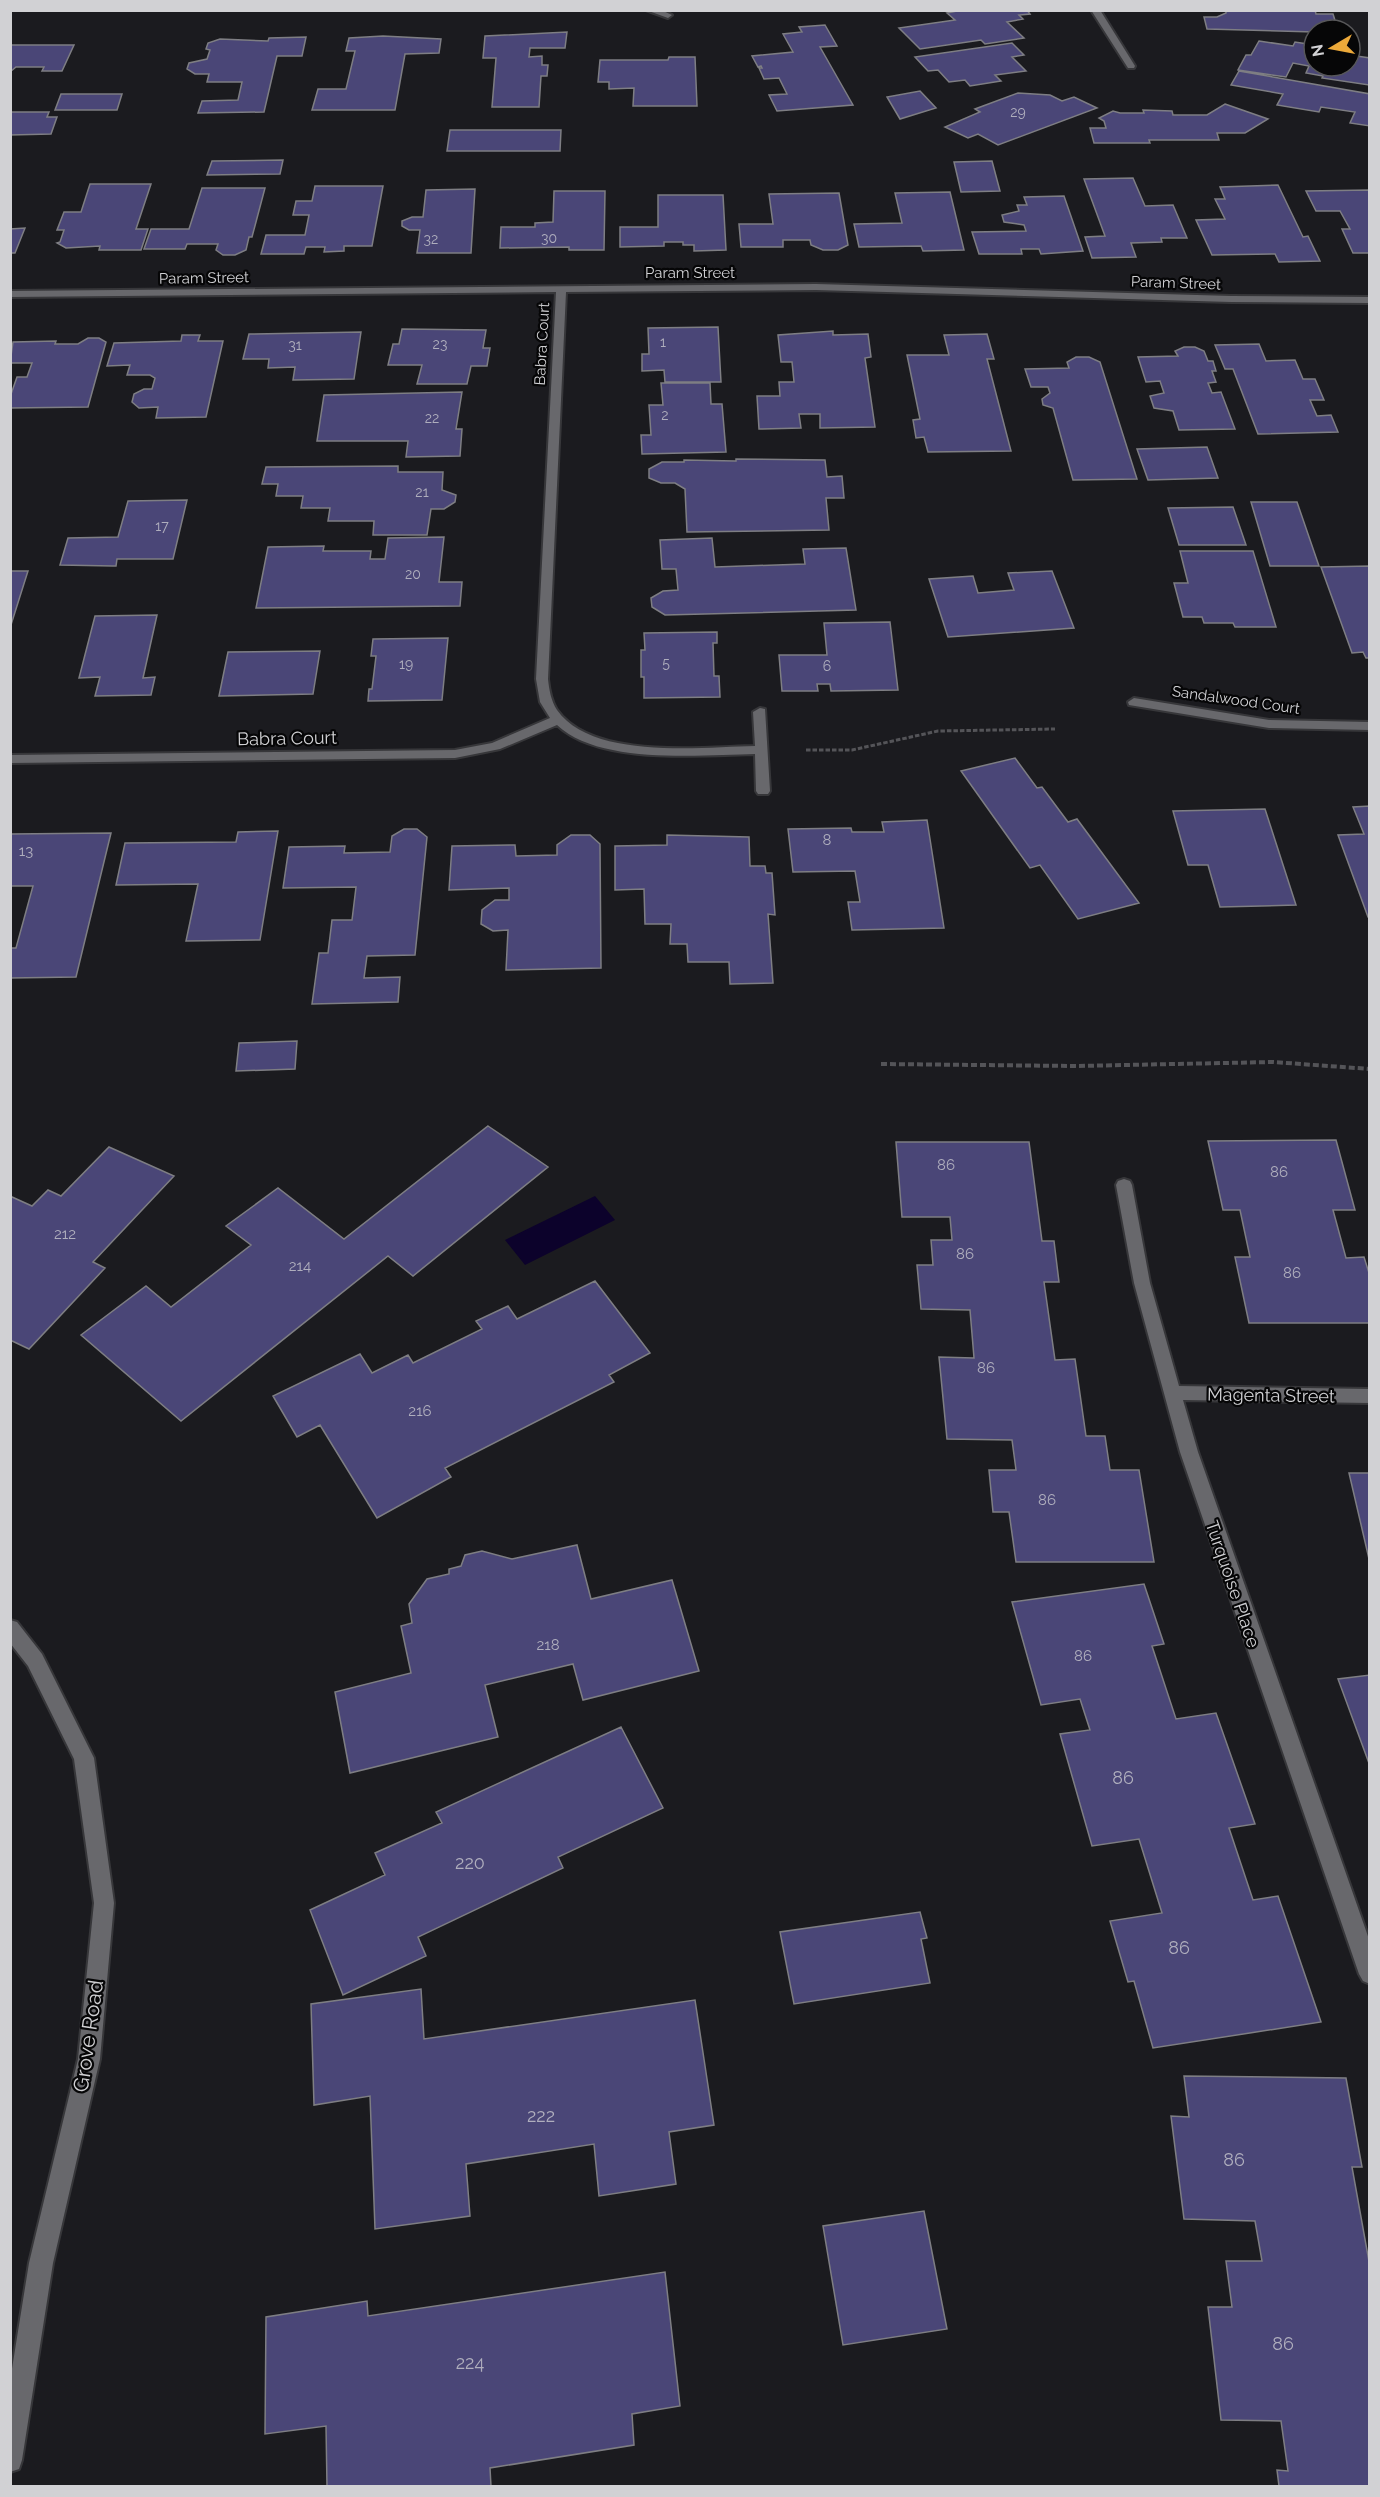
<svg xmlns="http://www.w3.org/2000/svg" width="1380" height="2497" font-family="Raleway,sans-serif">
<style>
.water{fill:#0c022b}
.building{fill:#4a4677;stroke:#7e7e83;stroke-width:1.5}
.lines{fill:none;stroke-linecap:round;stroke-linejoin:round}
.minor-casing{stroke:#37373a;stroke-width:4}
.path-far1{stroke:#545458;stroke-width:3;stroke-dasharray:4.5 2;stroke-linecap:butt}
.path{stroke:#545458;stroke-width:4;stroke-dasharray:6 3;stroke-linecap:butt}
.minor{fill:#68686c;fill-rule:evenodd}
.labels{text-anchor:middle;dominant-baseline:central;stroke-width:4.5;stroke-linejoin:round;paint-order:stroke}
.far-number-label{font-size:14px;fill:#afaebd}
.far-street-label{font-size:15px;fill:#d1d1d4;stroke:#060607}
.number-label{font-size:15px;fill:#afaebd}
.street-label{font-size:18px;fill:#d1d1d4;stroke:#060607}
.near-number-label{font-size:18px;fill:#afaebd}
.near-street-label{font-size:21px;fill:#d1d1d4;stroke:#060607}
</style>
<rect width="100%" height="100%" fill="#1b1b1f"/>
<path class="water" d="M595 1196 615 1220 525 1265 505 1240Z"/>
<path class="building" d="M962 10H1027L1030 14 1019 15 1023 19 1007 22 1024 38 985 44 981 40 920 49 899 28 955 20 947 13Z
M1226 10H1315L1316 14H1333L1338 30H1314V32L1207 29 1204 17H1217L1226 13Z
M825 25 837 46 820 47 853 105 777 111 769 95 787 94 779 78 764 79 759 68H762L761 66 758 67 752 56 793 52 783 34 802 32 799 27Z
M567 32 565 48H530L529 57 542 56V65H548L547 76H541L539 107H492L496 58H483L485 36Z
M383 36 441 39 439 53 405 54 395 110H312L318 89H346L355 51H346L349 38Z
M306 37 302 56H277L264 112 198 113 202 101 238 100 242 82H207L209 74H195L187 69 189 63 207 59 210 50 206 49 208 43 220 39 268 41 269 38Z
M1259 41 1293 46 1295 42 1314 45V66H1350V55L1370 58V83L1369 85 1322 78 1323 76 1306 73 1309 66 1293 63 1286 77 1238 70 1246 55H1251Z
M1012 43 1024 55 1012 57 1026 71 995 75 1001 81 970 86 965 80 949 82 938 70 928 71 915 57Z
M10 45H74L62 71H42L44 67H16L10 72Z
M669 57H695L697 106H633L634 88 609 89V82H598L600 60H668Z
M1239 71 1370 94V126L1350 123 1355 112 1321 107 1319 112 1277 105 1283 94 1231 85Z
M920 91 936 108 900 119 887 97Z
M1018 93 1050 95 1062 101 1074 97 1097 108 998 145 978 134 968 138 945 127 980 112 975 109Z
M61 94H122L117 110H55Z
M1225 104 1268 119 1245 133H1217L1219 140H1149L1150 143H1094L1090 128H1106L1104 121 1099 118 1113 111 1120 113H1144L1143 110 1172 111 1173 115H1207Z
M10 112H49L47 117H57L51 134 10 135Z
M450 130H561L560 151H447Z
M283 160 280 174 207 175 212 161Z
M992 161 1000 191 961 192 954 162Z
M1133 178 1145 206 1173 205 1187 238H1161L1162 242 1131 243 1136 257 1092 258 1085 237 1105 236 1084 179Z
M90 184H151L136 229H148L141 250H99L100 246 66 248 57 243 60 242 64 230H57L64 212H81Z
M1278 185 1303 237 1308 236 1320 261 1279 262 1275 254 1212 255 1196 220 1225 219 1215 199H1225L1220 187Z
M315 186H383L372 246H344V251L324 252 325 247H306L304 254H261L266 235H305L309 215H293L296 201H312Z
M202 188H265L252 237H249L246 250 235 255H223L216 250 218 244H187L185 249H144L151 229H189Z
M475 189 471 253H417L420 230H409L402 226V221L412 217H423L426 190Z
M1370 190V253H1353L1342 229H1350L1340 211H1316L1306 191Z
M554 191H605L604 250H569V247L500 248 501 227H535V223L553 222Z
M950 192 964 250 923 251 921 246 859 247 854 224 902 223 895 193Z
M839 193 848 245 838 250H823L811 245 810 240H783V247H741L739 224H773L769 194Z
M658 195H723L726 250 694 251V245H683V242H664V246L620 247V227H658Z
M1064 196 1083 251 1041 254 1039 249H1021L1022 254H979L972 232 1026 231 1024 225 1004 222 1002 215 1019 211 1017 205H1027L1024 197Z
M25 228 15 253H10V229Z
M718 327 721 382H665L664 370 642 371V354H649L648 328Z
M402 329 486 330 483 348H490L487 366H471L467 384H417L422 365H388L393 344H399Z
M833 331V335L868 334 871 357 865 358 875 427 820 428V414H799L801 428 759 429 757 396H780L779 382H794L792 362H781L778 335Z
M361 332 354 379 293 380 295 367 268 368 269 359H243L249 334Z
M987 334 994 359H987L1011 451 928 452 924 437 916 438 913 420 920 419 907 355H949L944 335Z
M182 335H200L198 341H223L206 417 156 418 158 407 139 408 132 402 134 394 144 389H152L155 378 150 375H127L130 365 107 366 114 343 181 341Z
M88 338H99L106 342 88 407 10 408V397L17 377H27L32 363H10L13 342 56 341 55 344H78Z
M1259 344 1266 361 1295 360 1303 379H1315L1324 400H1310L1317 416 1331 415 1338 432 1258 434 1233 369H1225L1215 345Z
M1184 347H1195L1204 351 1208 361H1213L1216 371H1212L1216 382 1208 383 1212 393 1221 392 1235 429 1179 430 1173 411 1154 408 1150 396 1164 393 1160 381 1146 382 1138 357 1178 356 1175 351Z
M1076 357H1089L1100 362 1137 479 1073 480 1053 408 1043 405 1042 399 1050 393 1048 387H1031L1025 369 1069 368 1067 362Z
M661 383H710L711 404H722L726 452 642 454 641 435H651L649 405H663Z
M462 392 456 429H462L460 456 406 457 408 441H317L324 395Z
M1207 447 1218 478 1148 480 1137 449Z
M736 459 825 460 827 477 842 476 844 498H826L829 530 687 532 685 489 675 483H661L649 478V469L662 462H684V460L736 461Z
M398 466V472H443L442 490 456 495 455 502 444 509H431L427 535H373L374 521H328L330 508H301L303 496H276L278 484H262L266 467Z
M187 500 173 559H117L116 566H113L60 565 68 538 118 537 128 501Z
M1251 502H1297L1319 566H1270Z
M1233 507 1246 545H1179L1168 508Z
M444 537 439 582H462L460 606 256 608 268 547 324 546 323 551H371L370 559H385L388 538Z
M712 538 715 567 805 564 803 549 846 548 856 610 665 615 652 607 651 598 663 591 678 590 676 569H662L660 540Z
M1180 551H1253L1276 627H1235L1233 623H1204L1202 617H1183L1174 583H1188Z
M1370 566V658H1366L1363 652 1352 653 1321 567Z
M10 571H28L10 628Z
M1052 571 1074 628 948 637 929 579 973 576 978 593 1014 590 1008 573Z
M157 615 143 678 155 677 151 695 95 696 100 677 79 678 95 616Z
M890 622 898 690 831 691 830 684H817L818 691H782L779 655H827L824 623Z
M717 632V643H713L714 676H719L720 697 644 698V677H641V650H645L644 633Z
M448 638 442 700 368 701 369 689H372L376 656H371L373 639Z
M320 651 313 694 219 696 228 652Z
M1015 758 1037 788 1042 787 1068 822 1077 819 1139 903 1078 919 1040 865 1030 868 961 771Z
M1370 806V917H1368L1338 835 1364 834 1353 807Z
M1265 809 1296 905 1220 907 1208 865H1188L1173 811Z
M927 820 944 928 852 930 848 902H860L855 871 793 872 788 829 851 828 852 832H884L882 822Z
M404 829H417L427 837 415 955 367 956 364 978 400 977 398 1002 312 1004 319 953H328L332 920H352L356 887 283 888 289 847 345 846 344 853 390 852 392 836Z
M278 831 260 940 186 941 198 884 116 885 125 843 236 842 238 832Z
M111 833 76 977 10 978V948H16L33 886H10V834Z
M571 835H590L600 844 601 968 506 970 508 930 493 931 481 924 482 910 495 900H509V888L449 890 452 846 515 845 516 856 557 855V845Z
M667 835 749 837 750 866H765L766 873H772L775 915 768 914 773 983 730 984 729 962H688L687 944H670L671 924H645L644 889 615 890V846L667 845Z
M297 1041 295 1069 236 1071 239 1043Z
M488 1126 548 1167 413 1276 388 1256 181 1421 81 1335 146 1286 171 1307 251 1245 226 1226 278 1188 344 1239Z
M1336 1140 1355 1210H1333L1346 1258 1364 1257 1370 1276V1323H1249L1235 1257H1250L1240 1210H1223L1208 1141Z
M896 1142H1029L1042 1241H1054L1059 1282H1044L1055 1360 1075 1359 1086 1436H1105L1110 1470H1139L1154 1562H1016L1009 1512H993L989 1470H1016L1012 1440 947 1439 939 1357 974 1358 970 1310 921 1309 917 1265H933L931 1240H952L950 1217H902Z
M109 1147 174 1176 93 1262 105 1268 29 1349 10 1340V1199L12 1197 32 1206 48 1190 61 1196Z
M595 1281 650 1353 609 1375 614 1382 445 1468 451 1477 377 1518 320 1425 297 1437 273 1396 360 1354 372 1373 408 1355 413 1363 482 1329 476 1321 508 1306 517 1319Z
M1349 1473H1370V1559H1369Z
M577 1545 591 1599 672 1580 699 1671 583 1700 573 1664 485 1685 498 1737 350 1773 335 1692 411 1673 401 1626 412 1623 409 1604 427 1579 449 1574V1569L461 1566 465 1555 482 1551 512 1559Z
M1144 1584 1164 1644 1152 1646 1176 1719 1216 1713 1255 1824 1229 1828 1253 1900 1278 1896 1321 2022 1153 2048 1134 1981 1128 1982 1110 1921 1162 1913 1139 1839 1092 1846 1060 1734 1090 1730 1080 1699 1041 1705 1012 1602Z
M1370 1675V1766L1338 1679Z
M621 1727 663 1808 558 1857 563 1868 418 1937 426 1956 343 1995 310 1910 385 1875 375 1853 442 1823 436 1812Z
M920 1912 927 1938 921 1939 930 1983 794 2004 780 1932Z
M421 1989 424 2039 695 2000 714 2125 669 2132 676 2184 599 2196 594 2144 466 2164 470 2216 375 2229 370 2096 314 2105 311 2004Z
M1184 2076 1346 2078 1362 2167H1352L1370 2267V2486H1279L1277 2470 1288 2471 1281 2421 1221 2420 1208 2307H1232L1226 2261H1262L1255 2221 1184 2219 1171 2116 1189 2117Z
M924 2211 947 2329 843 2345 823 2226Z
M665 2272 680 2406 632 2414 634 2445 490 2468 491 2486H327L326 2426 265 2434 266 2317 367 2301 368 2316Z"/>
<g class="lines">
<g class="minor-casing">
<path id="minor" d="M646 10H661L672 15 668 18Z
M1091 10H1100L1135 66 1134 68H1128Z
M816 284 1231 296 1370 297V303L1231 302 816 290 566 292 548 679C549 689 551 701 557 710 592 760 701 747 755 746L753 712 760 708 765 709 770 791 768 794H758L756 791 755 754C701 755 599 765 557 725L500 749 455 758 10 763V755L455 750 492 743 550 718 540 702 536 679 556 292 10 297V291Z
M1134 698 1269 720 1370 722V730L1269 728 1129 705 1128 702Z
M1124 1179 1130 1181 1132 1185 1150 1283 1179 1386 1370 1389V1403L1183 1400 1198 1452 1370 1942V1984L1363 1981 1359 1974 1180 1452 1134 1283 1116 1185 1118 1181Z
M10 1620 17 1622 42 1654 94 1758 114 1903 100 2059 53 2263 22 2460 19 2469 10 2472V2381L29 2263 78 2059 94 1903 74 1759 28 1666 10 1643Z"/>
</g>
<path class="path-far1" d="M806 750H852L938 731 1055 729"/>
<path class="path" d="M881 1064 1076 1066 1273 1062 1370 1069"/>
<use href="#minor" class="minor"/>
</g>
<g class="labels">
<g class="far-number-label">
<text x="1018" y="112">29</text>
<text x="549" y="238">30</text>
<text x="431" y="239">32</text>
<text x="663" y="342">1</text>
<text x="440" y="344">23</text>
<text x="295" y="345">31</text>
<text x="665" y="415">2</text>
<text x="432" y="418">22</text>
<text x="422" y="492">21</text>
<text x="162" y="526">17</text>
<text x="413" y="574">20</text>
<text x="666" y="663">5</text>
<text x="406" y="664">19</text>
<text x="827" y="666">6</text>
</g>
<g class="far-street-label">
<text x="690" y="273">Param Street</text>
<text transform="translate(204 278) rotate(-1)">Param Street</text>
<text transform="translate(1176 283) rotate(2)">Param Street</text>
<text transform="translate(542 344) rotate(-87)">Babra Court</text>
<text transform="translate(1236 700) rotate(8)">Sandalwood Court</text>
</g>
<g class="number-label">
<text x="827" y="840">8</text>
<text x="26" y="851">13</text>
<text x="946" y="1165">86</text>
<text x="1279" y="1172">86</text>
<text x="65" y="1234">212</text>
<text x="965" y="1254">86</text>
<text x="300" y="1266">214</text>
<text x="1292" y="1273">86</text>
<text x="986" y="1368">86</text>
<text x="420" y="1411">216</text>
<text x="1047" y="1500">86</text>
<text x="548" y="1645">218</text>
<text x="1083" y="1656">86</text>
</g>
<g class="street-label">
<text transform="translate(287 738) rotate(-1)">Babra Court</text>
<text transform="translate(1271 1395) rotate(1)">Magenta Street</text>
<text transform="translate(1233 1584) rotate(71)">Turquoise Place</text>
</g>
<g class="near-number-label">
<text x="1123" y="1777">86</text>
<text x="470" y="1862">220</text>
<text x="1179" y="1947">86</text>
<text x="541" y="2115">222</text>
<text x="1234" y="2159">86</text>
<text x="1283" y="2343">86</text>
<text x="470" y="2362">224</text>
</g>
<g class="near-street-label">
<text transform="translate(88 2036) rotate(-82)">Grove Road</text>
</g>
</g>
<rect width="1380" height="2497" fill="none" stroke="#d1d1d4" stroke-width="24"/>
<g transform="translate(1332 48) rotate(260)"><circle r="28" fill="#060607" stroke="#575759" stroke-width="1.5"/>
<path d="M0-4.5L10 22L0 15L-10 22Z" fill="#eca93a"/>
<text y="-9" font-size="16" font-weight="bold" text-anchor="middle" fill="#d1d1d4">N</text>
</g>
</svg>
